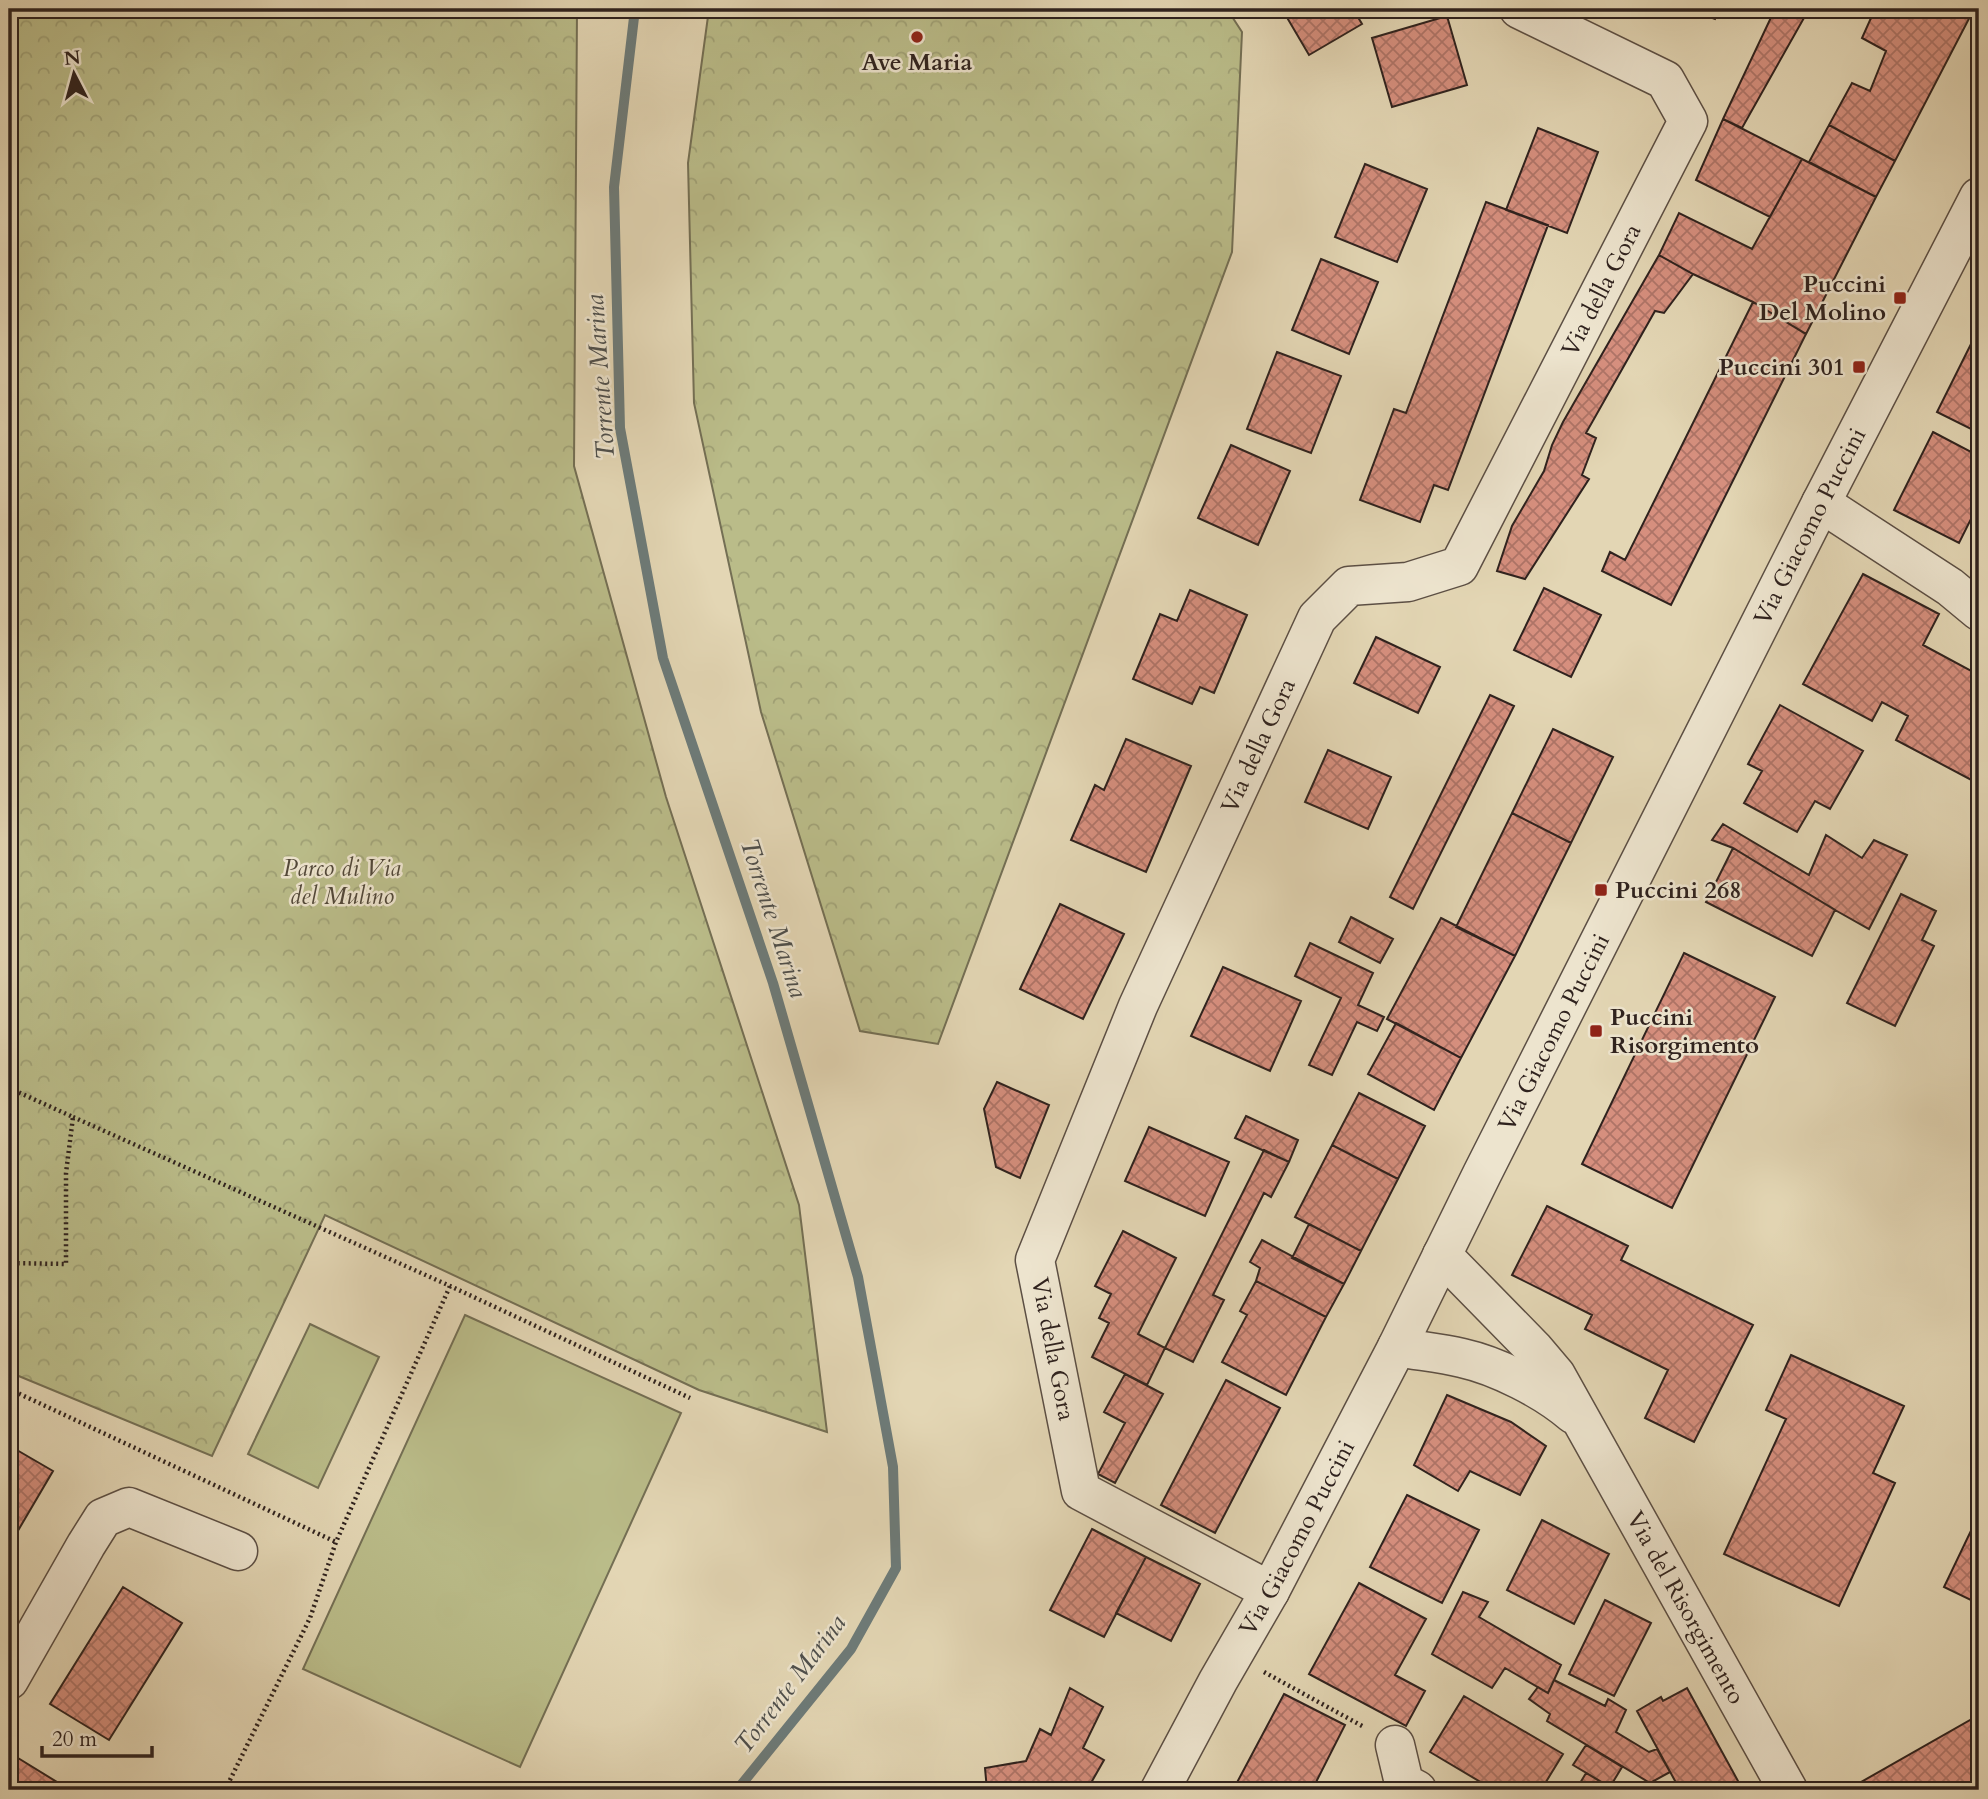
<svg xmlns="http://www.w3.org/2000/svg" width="1988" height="1799" font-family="Cardo,serif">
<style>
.grass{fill:#babc89;stroke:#746f54;stroke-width:2}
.forest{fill:url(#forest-crowns);stroke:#746f54;stroke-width:2}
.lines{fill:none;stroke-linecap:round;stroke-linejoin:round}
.stream{stroke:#6d7b79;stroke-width:10}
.building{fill:url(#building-cross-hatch);stroke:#2f221e;stroke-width:2}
.minor-casing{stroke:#5c4f44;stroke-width:41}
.path{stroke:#2f221e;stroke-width:4.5;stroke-dasharray:2 3.5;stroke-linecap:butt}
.minor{stroke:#ede4ce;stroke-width:38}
.poi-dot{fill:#8f2418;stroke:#ede4ce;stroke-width:2.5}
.labels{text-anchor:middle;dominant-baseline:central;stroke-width:5;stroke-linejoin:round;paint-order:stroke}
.poi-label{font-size:24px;font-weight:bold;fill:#2f221e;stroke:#ede4ce;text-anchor:end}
.street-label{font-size:24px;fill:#2f221e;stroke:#ede4ce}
.park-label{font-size:24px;font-style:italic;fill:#524839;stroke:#ede4ce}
.water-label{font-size:26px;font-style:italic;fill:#4e4f4c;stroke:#ede4ce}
</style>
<defs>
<pattern id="forest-crowns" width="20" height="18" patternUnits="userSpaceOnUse" patternTransform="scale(1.75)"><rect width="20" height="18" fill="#babc89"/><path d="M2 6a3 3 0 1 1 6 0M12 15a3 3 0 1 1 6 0" fill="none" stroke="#a0a176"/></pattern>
<pattern id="building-cross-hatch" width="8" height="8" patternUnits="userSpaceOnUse" patternTransform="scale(1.75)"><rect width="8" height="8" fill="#d68f7e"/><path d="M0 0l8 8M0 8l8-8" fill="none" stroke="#ae7467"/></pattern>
</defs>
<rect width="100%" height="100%" fill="#e3d6b4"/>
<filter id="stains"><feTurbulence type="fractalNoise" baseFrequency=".00286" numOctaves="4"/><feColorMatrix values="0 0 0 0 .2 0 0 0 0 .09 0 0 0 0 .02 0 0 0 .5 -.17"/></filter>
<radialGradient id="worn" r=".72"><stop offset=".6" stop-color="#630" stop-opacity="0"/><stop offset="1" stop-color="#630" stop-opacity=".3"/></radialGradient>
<path class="grass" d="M465 1315 681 1413 520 1767 303 1669Z
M310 1324 379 1357 318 1488 248 1454Z"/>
<path class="forest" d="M22 9H577L574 466 666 797 799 1205 827 1432 699 1390 325 1215 212 1456 9 1372V21Z
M709 9H1227L1242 32 1232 252 938 1044 860 1031 761 712 694 403 688 163Z"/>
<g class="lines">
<path class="stream" d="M635 9 614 187 620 428 663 658 773 983 858 1277 893 1467 896 1568 851 1649 737 1790"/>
</g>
<path class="building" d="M1282 9H1353L1362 24 1309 55Z
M1688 9H1719L1715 19Z
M1775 9H1809L1742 128 1723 119Z
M1875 9H1902L1907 11 1908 9H1974L1895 161 1829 125 1852 83 1870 91 1886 51 1862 38Z
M1447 16 1467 85 1392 107 1372 38Z
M1723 119 1802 159 1770 217 1696 180Z
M1829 125 1895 161 1876 197 1809 162Z
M1538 128 1598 152 1567 233 1506 210Z
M1802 159 1876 197 1806 334 1753 302 1693 274 1659 255 1679 213 1752 249Z
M1365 164 1427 189 1397 262 1335 237Z
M1486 202 1548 225 1448 490 1434 485 1420 522 1360 500 1394 409 1406 413Z
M1659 255 1693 274 1664 313 1655 311 1586 433 1596 438 1582 475 1589 479 1525 579 1497 571 1512 526 1544 471 1552 445 1563 422Z
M1321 259 1378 282 1349 354 1292 330Z
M1753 302 1806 334 1671 605 1602 571 1610 552 1625 560Z
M1979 328V433L1937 412Z
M1277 352 1341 376 1311 453 1247 429Z
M1933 432 1979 456V503L1959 543 1894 510Z
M1231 445 1290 471 1258 545 1198 518Z
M1863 574 1939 614 1923 645 1979 675V784L1896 740 1908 716 1882 702 1872 721 1803 684Z
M1544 588 1601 615 1571 677 1514 650Z
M1190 590 1247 615 1214 693 1200 687 1192 704 1133 679 1160 614 1177 621Z
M1376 637 1440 667 1418 713 1354 683Z
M1490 695 1514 706 1413 909 1390 897Z
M1780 705 1863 751 1830 809 1815 801 1797 832 1744 803 1762 771 1748 764Z
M1553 729 1613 757 1571 843 1512 813Z
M1126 739 1191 766 1146 872 1071 840 1095 785 1104 790Z
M1328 750 1391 777 1368 829 1305 802Z
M1512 813 1571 843 1515 956 1456 927Z
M1723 824 1809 875 1826 835 1862 858 1874 840 1907 855 1869 929 1835 910 1733 848 1712 840Z
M1733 848 1835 910 1812 956 1706 902Z
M1901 894 1936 911 1922 940 1934 946 1895 1026 1847 1003Z
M1060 904 1124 934 1083 1019 1020 989Z
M1351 917 1393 939 1380 963 1339 942Z
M1441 918 1515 956 1461 1058 1387 1019Z
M1310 943 1373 973 1358 1005 1384 1017 1377 1031 1357 1022 1332 1075 1309 1065 1341 998 1295 976Z
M1684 953 1775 997 1672 1208 1582 1164Z
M1223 967 1301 1001 1270 1071 1191 1036Z
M1396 1023 1461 1058 1434 1110 1368 1074Z
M997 1082 1049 1105 1020 1178 996 1167 984 1109Z
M1359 1093 1425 1126 1398 1179 1332 1145Z
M1246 1116 1298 1140 1289 1162 1235 1138Z
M1149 1127 1229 1162 1205 1216 1125 1181Z
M1332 1145 1398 1179 1361 1251 1295 1217Z
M1264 1150 1289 1162 1271 1197 1264 1193 1213 1295 1224 1300 1193 1362 1165 1348Z
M1547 1206 1628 1246 1621 1260 1753 1325 1694 1442 1645 1418 1668 1370 1585 1329 1592 1315 1512 1275Z
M1309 1224 1361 1251 1344 1284 1292 1258Z
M1123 1231 1176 1258 1138 1334 1165 1348 1147 1385 1092 1357 1109 1323 1099 1318 1111 1294 1095 1286Z
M1262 1240 1344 1284 1326 1317 1256 1281 1260 1268 1250 1262Z
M1256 1281 1326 1317 1286 1395 1222 1362 1247 1315 1240 1311Z
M1791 1355 1904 1406 1873 1473 1895 1483 1839 1606 1724 1554 1786 1419 1766 1410Z
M1125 1374 1163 1394 1115 1483 1098 1474 1125 1423 1104 1412Z
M1226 1380 1280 1408 1215 1533 1161 1505Z
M1447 1395 1511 1422 1546 1446 1520 1495 1470 1471 1458 1491 1414 1465Z
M10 1446 53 1471 9 1546V1448Z
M1407 1495 1479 1530 1442 1603 1370 1567Z
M1979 1514V1604L1944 1587Z
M1542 1520 1609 1554 1574 1624 1507 1590Z
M1092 1529 1146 1557 1104 1637 1050 1610Z
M1146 1557 1200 1584 1171 1641 1116 1613Z
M1359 1583 1426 1619 1395 1675 1425 1691 1406 1726 1309 1674Z
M123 1587 182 1623 109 1740 50 1704Z
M1463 1592 1488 1602 1479 1617 1561 1665 1548 1693 1505 1668 1492 1688 1432 1654Z
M1605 1600 1651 1623 1614 1696 1569 1674Z
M1554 1680 1605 1706 1608 1699 1626 1710 1616 1732 1649 1752 1657 1749 1670 1772 1650 1783 1547 1721 1550 1714 1529 1699 1538 1687 1548 1693Z
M1070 1688 1103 1707 1083 1748 1104 1760 1087 1790H987L985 1768 1026 1761 1040 1729 1051 1735Z
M1687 1688 1738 1781 1722 1790H1680L1637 1711 1661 1697 1663 1701Z
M1284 1694 1345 1725 1312 1790H1233Z
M1464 1696 1563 1754 1541 1790H1494L1430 1752Z
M1979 1715V1790H1847Z
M1586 1745 1622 1767 1610 1787 1573 1765Z
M18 1758 70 1790H9V1772Z
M1586 1773 1610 1787 1616 1790H1576Z"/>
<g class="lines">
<g class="minor-casing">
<g id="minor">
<path d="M1821 503 1950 587 1979 611"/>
<path id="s1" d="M1442 1255 1534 1349 1556 1375 1788 1790"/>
<path d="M1397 1347C1419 1351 1441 1353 1462 1358 1498 1366 1545 1390 1573 1414"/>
<path id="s2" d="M1270 1591 1081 1491 1035 1260 1138 1006 1317 618 1349 586 1408 582 1459 566 1688 121 1665 80 1519 9"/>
<path d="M9 1680 86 1545 103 1518 129 1507 238 1551"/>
<path d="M1395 1745 1404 1783 1417 1790"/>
<path id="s3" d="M1160 1790 1218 1681 1270 1591 1397 1347 1482 1174 1821 503 1979 197"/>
</g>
</g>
<path class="path" d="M945 17 953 9
M9 1088 73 1117 66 1173V1264L9 1263
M73 1117 450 1286 690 1398
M9 1389 336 1542
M1264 1672 1364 1727
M225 1790 310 1618 336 1542 450 1286"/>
<use href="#minor" class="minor"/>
</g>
<g class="poi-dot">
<circle cx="917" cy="37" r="7"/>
<rect x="1893" y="291" width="14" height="14" rx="3.5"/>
<rect x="1852" y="360" width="14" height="14" rx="3.5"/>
<rect x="1594" y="883" width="14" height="14" rx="3.5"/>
<rect x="1589" y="1024" width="14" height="14" rx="3.5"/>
</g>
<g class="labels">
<g class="poi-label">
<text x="917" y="62" text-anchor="middle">Ave Maria</text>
<text x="1886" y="284">Puccini<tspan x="1886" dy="28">Del Molino</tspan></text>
<text x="1845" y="367">Puccini 301</text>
<text x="1615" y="890" text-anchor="start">Puccini 268</text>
<text x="1610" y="1017" text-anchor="start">Puccini<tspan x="1610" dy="28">Risorgimento</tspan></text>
</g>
<g class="street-label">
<text stroke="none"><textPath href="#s2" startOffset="1619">Via della Gora</textPath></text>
<text stroke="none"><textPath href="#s3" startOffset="1421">Via Giacomo Puccini</textPath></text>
<text stroke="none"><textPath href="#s2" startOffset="1010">Via della Gora</textPath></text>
<text stroke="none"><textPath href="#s3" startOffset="854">Via Giacomo Puccini</textPath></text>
<text transform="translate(1053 1349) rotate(79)">Via della Gora</text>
<text stroke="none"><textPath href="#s3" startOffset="287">Via Giacomo Puccini</textPath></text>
<text stroke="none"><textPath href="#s1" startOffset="432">Via del Risorgimento</textPath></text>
</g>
<g class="park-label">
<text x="342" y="868">Parco di Via<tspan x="342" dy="28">del Mulino</tspan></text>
</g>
<g class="water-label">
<text transform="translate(600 377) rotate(-94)">Torrente Marina</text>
<text transform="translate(774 918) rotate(72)">Torrente Marina</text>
<text transform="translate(790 1684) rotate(-53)">Torrente Marina</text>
</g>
</g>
<rect width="1988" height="1799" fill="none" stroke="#e3d6b4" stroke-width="35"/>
<rect x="10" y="10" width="1967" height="1778" fill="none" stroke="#2f221e" stroke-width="3.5"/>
<rect x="18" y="18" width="1953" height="1764" fill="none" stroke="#2f221e" stroke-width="2"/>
<g transform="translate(74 74) rotate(354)" stroke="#ede4ce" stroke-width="5" paint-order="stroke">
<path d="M0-5L12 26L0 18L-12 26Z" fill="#2f221e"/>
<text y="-10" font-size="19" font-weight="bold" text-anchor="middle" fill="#2f221e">N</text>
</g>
<path d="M42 1746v10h110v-10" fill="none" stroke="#2f221e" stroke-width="3.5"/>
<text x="52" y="1746" font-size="21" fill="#2f221e" stroke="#ede4ce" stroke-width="5" paint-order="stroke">20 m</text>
<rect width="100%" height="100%" filter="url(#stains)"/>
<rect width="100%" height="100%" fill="url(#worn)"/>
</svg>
